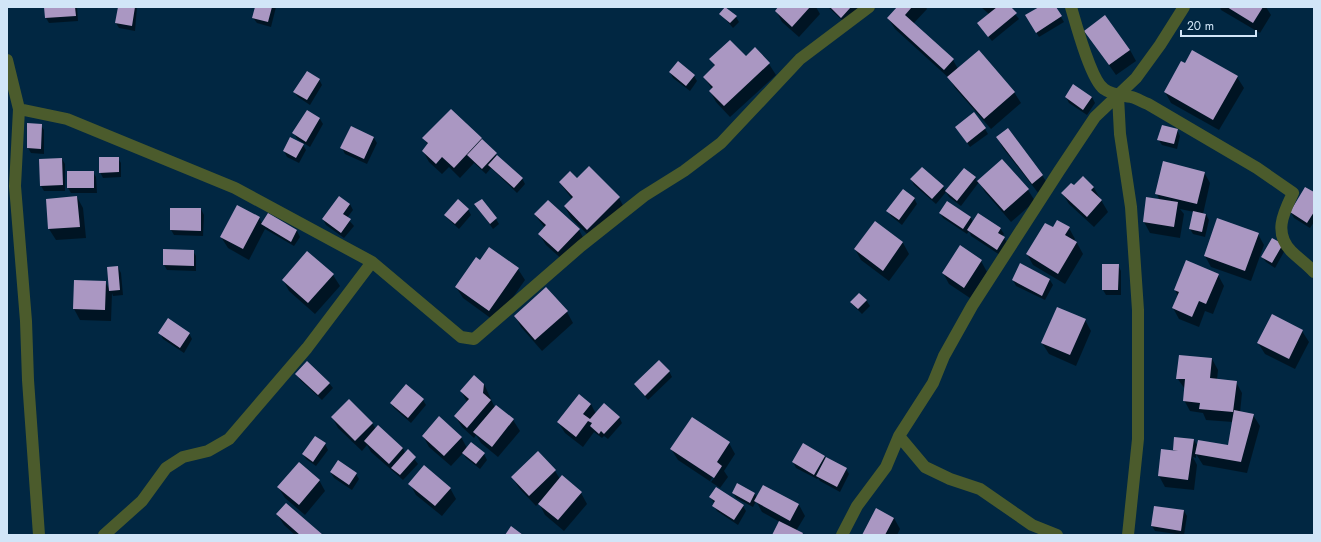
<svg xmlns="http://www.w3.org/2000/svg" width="1321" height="542" font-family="Jost,sans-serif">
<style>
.shadow{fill:#0007;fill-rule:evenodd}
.building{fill:#aa97c2}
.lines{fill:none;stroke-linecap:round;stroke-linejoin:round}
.minor{stroke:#4b5b2c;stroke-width:12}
</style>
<rect width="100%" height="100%" fill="#012742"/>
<path class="shadow" d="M45 7H77L78 21 49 23 46 18Z
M119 7H137L135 31 119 28 116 23Z
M256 7H276L271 27 257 23 253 18Z
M780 7H816L820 14 799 37 782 22 776 11Z
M828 7H858L859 8 844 22Z
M898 7H926L927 9 913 24 953 60 958 69 1014 92 1021 103 991 129 955 88 950 79 895 29 888 18Z
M981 7H1013L1011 9 1019 19 992 41 978 24 989 14Z
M1041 7H1055L1064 22 1039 37 1026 16Z
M1220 7H1266L1271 15 1260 33 1221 10Z
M721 14 736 17 739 22 733 28Z
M1085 31 1130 50 1136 61 1116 75Z
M746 58 769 64 776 75 730 117 716 102 710 91 712 89 704 77 715 67 711 59Z
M1185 64 1237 77 1244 88 1219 130 1171 103 1165 92Z
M670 72 694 76 697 81 690 91 673 78Z
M319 79 322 85 310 105 298 97 294 92Z
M1066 97H1092L1095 103 1087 115 1069 103Z
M307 111 320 119 323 124 310 147 297 139 294 133Z
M41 125 44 130V154L31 153 28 148Z
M956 127 985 129 988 134 970 147Z
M1177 130 1180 136 1177 149 1162 145 1158 139Z
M997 137 1042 175 1049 186 1039 194 1003 148Z
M374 138 377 143 367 164 345 154 342 148Z
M424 138H481L498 157 522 178 525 184 517 193 491 168 486 174 474 163 460 178 449 167 442 174 429 162 423 151 428 145Z
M303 145 306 150 299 163 287 157 284 151Z
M118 158 121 163V177L103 178 100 172Z
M62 159 65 164V191H44L41 186Z
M1002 160 1028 190 1035 201 1011 222 985 192 979 182 961 206 949 197 946 192 936 204 914 185 911 179 943 187 946 192 964 169 975 178 977 182Z
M93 172 96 177 97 193H71L68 188Z
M1204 172 1210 183 1203 214H1206L1209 220 1205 237 1193 234 1190 229 1194 212 1180 209 1184 214 1180 238 1150 233 1144 222 1160 201 1157 194Z
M1083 177 1094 188 1108 212 1094 227 1069 204 1062 193 1074 186Z
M577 179 619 198 625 209 593 240 571 218 565 207 572 199 560 183Z
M1314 193V222L1310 228 1294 218 1291 213Z
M77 197 83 208 86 238 56 240 49 229 47 200Z
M914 198 917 204 902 225 891 216 888 211Z
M947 202 971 218 973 222 1000 228 1004 234 1002 236 1008 243 1000 255 971 236 969 231 967 234 943 218 940 213Z
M350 204 353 210 347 218 354 226 344 238 326 225 323 219Z
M476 205 496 219 499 224 493 229Z
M201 209 204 215 203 236 174 235 171 230Z
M468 209 471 215 459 229 449 220 445 215Z
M268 214 297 231 300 237 294 246 265 229 249 260 228 248 221 237 259 218 262 223Z
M535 215 579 230 585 241 565 262 546 245 539 234 545 228Z
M875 223 903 243 909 254 889 281 861 260 855 249Z
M1069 228 1075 239 1074 241 1077 243 1083 254 1065 284 1033 265 1027 254 1053 229Z
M1258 234 1264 245 1251 281 1211 267 1205 256Z
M1272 239 1285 250 1275 268 1266 262 1262 257Z
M489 248 518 269 525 280 496 322 463 298 456 287 481 261Z
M193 251 196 256V271L167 270 164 265Z
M308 252 333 275 340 286 315 314 289 291 283 280Z
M981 261 987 272 970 298 949 284 943 273Z
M1021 265 1050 280 1053 285 1045 300 1016 286 1013 280Z
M1118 265 1121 271V295H1106L1103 290Z
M118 267 121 273 123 295 113 296 112 293 111 321 80 320 74 309 105 282 110 290Z
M1218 275 1224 286 1213 314 1205 311 1199 327 1179 319 1173 308 1178 296 1175 290Z
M866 300 870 306 862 314 851 303Z
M567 312 573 323 542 351 521 327 515 316Z
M1085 320 1091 331 1076 366 1049 354 1042 343Z
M1302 331 1309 342 1295 369 1265 354 1258 343Z
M160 333H189L192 339 184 353 163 339Z
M1212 359 1218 370 1217 380 1236 382 1242 393 1240 413 1253 415 1260 426 1247 473 1203 465 1196 454V458L1193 457 1197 465 1194 490 1165 487 1159 476 1175 452 1174 450 1194 440 1198 447 1229 446 1233 422 1206 420 1203 413 1190 411 1184 400 1185 389 1177 378Z
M669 371 672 377 648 400 635 385Z
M297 374 329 383 333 388 322 400 300 380Z
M484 384 495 408 513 420 520 431 498 457 481 443 476 435 474 438 462 427 455 416 467 402 461 391Z
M423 400 426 405 411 423 394 408 391 403Z
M591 404 596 414 619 417 622 423 608 439 604 436 602 438 594 432 583 447 565 433 558 422Z
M332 417 372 423 376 429 403 448 405 453 408 451 418 464 403 480 371 452 367 445 362 451 338 428Z
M423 436 461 437 467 448 471 443 484 454 487 460 480 469 466 458 463 453 451 466 429 447Z
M729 443 735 454 724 471 728 477 720 488 678 460 671 449ZM721 465V468L711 482 710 481Z
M325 444 328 450 316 466 306 459 303 454Z
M538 453 555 471 560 479 581 493 587 504 564 531 545 515 539 503 536 506 519 488 512 477Z
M824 456 826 460 846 469 849 474 840 492 820 481 818 478 817 479 796 468 793 462Z
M338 462 356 474 359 479 352 490 334 478 331 473Z
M319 480 325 491 305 515 285 498 278 487Z
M410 484 450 488 456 499 442 516 416 495Z
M764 486 799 505 805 516 796 531 802 535H773L780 522 762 512 756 501 753 507 736 498 733 493H754L757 498Z
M710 497 743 506 746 511 738 525 717 511 714 506 715 504Z
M1184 511 1187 516 1184 535 1155 531 1152 526Z
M277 514 322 535H295L284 525Z
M894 518 900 529 897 535H863Z"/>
<path class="building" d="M44 7H75L76 16 45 18Z
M118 7H135L132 26 115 23Z
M255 7H272L268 22 252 18Z
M725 7 737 16 730 23 719 14Z
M778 7H810L792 27 775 11Z
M830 7H851L841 18Z
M897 7H912L905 15 954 59 944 70 887 18Z
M997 7H1011L1017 13 988 37 977 23Z
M1039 7H1056L1062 16 1036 33 1025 15Z
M1227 7H1263L1253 23Z
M1105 15 1130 50 1109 65 1084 31Z
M730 40 746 56 755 47 770 63 724 106 709 91 713 87 703 77 715 65 709 59Z
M979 50 1015 92 984 119 947 77Z
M1192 50 1238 76 1213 120 1164 92 1181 61 1185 63Z
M678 61 695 75 686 86 669 72Z
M307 71 320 79 307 100 293 92Z
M1073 84 1092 97 1083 110 1065 97Z
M451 109 482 138 454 168 442 157 436 164 422 151 428 143 422 138Z
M307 110 320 118 306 142 292 133Z
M974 112 986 128 967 143 955 127Z
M27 123 42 124 41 149 27 148Z
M1162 125 1178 129 1174 144 1157 140Z
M351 126 374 137 364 159 340 148Z
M1008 128 1043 175 1032 184 996 137Z
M290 137 304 144 296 158 283 151Z
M482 139 497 153 482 169 467 155Z
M497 155 523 178 514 188 488 165Z
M99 157H119V172L99 173Z
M62 158 63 185 40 186 39 159Z
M1002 159 1029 189 1004 211 977 181Z
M1163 161 1205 172 1197 204 1155 194Z
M589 166 620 197 587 230 564 206 573 197 559 182 570 171 577 178Z
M922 167 944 186 932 199 910 179Z
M964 168 976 177 957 201 945 191Z
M67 171H94V188H67Z
M1083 176 1094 187 1091 190 1102 200 1087 217 1061 193 1071 183 1074 185Z
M1305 187 1314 192V212L1307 223 1290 212Z
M903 189 915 198 899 220 886 211Z
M77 196 80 227 48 229 46 199Z
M339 196 350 204 343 214 351 219 341 233 322 219Z
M1146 197 1178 202 1174 227 1143 222Z
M458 199 469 209 455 224 444 215Z
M482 199 497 218 490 224 474 204Z
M548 200 580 229 558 252 538 234 546 225 534 214Z
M947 201 971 217 963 229 939 213Z
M237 205 260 217 243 249 220 237Z
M170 208H201V231L170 230Z
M1193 211 1206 214 1202 232 1189 229Z
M268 213 297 230 291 242 261 224Z
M978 213 1001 228 998 233 1005 237 997 250 967 230Z
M1217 218 1259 233 1245 271 1204 256Z
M1057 220 1070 227 1065 235 1077 242 1058 274 1026 254 1045 223 1053 227Z
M875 221 903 242 883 271 854 249Z
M1272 238 1283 244 1272 263 1261 257Z
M960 245 982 260 964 288 942 273Z
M489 247 519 268 489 311 455 287 476 257 480 260Z
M163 249 194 250V266L163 265Z
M307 251 334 274 308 303 282 280Z
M1186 260 1219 274 1206 304 1199 301 1192 317 1172 308 1179 292 1174 290Z
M1020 263 1050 279 1042 296 1012 280Z
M1102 264H1119L1118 290H1102Z
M118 266 120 290 109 291 107 267Z
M74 280 106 281 105 310 73 309Z
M546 287 568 311 535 340 514 316Z
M859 293 867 300 858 309 850 302Z
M1057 307 1086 319 1070 355 1041 343Z
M1272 314 1303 330 1289 359 1257 343Z
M168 318 190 333 180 348 158 333Z
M1179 355 1212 358 1210 378 1237 381 1233 412 1199 409 1200 403 1183 401 1185 379H1176Z
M659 360 670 371 645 396 634 384Z
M307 361 330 383 318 395 295 374Z
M474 375 484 384 483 393 491 400 467 428 454 416 469 399 460 391Z
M406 384 424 399 408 418 390 403Z
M579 394 591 404 583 414 590 419 604 403 620 417 604 434 601 431 599 434 590 426 592 423 588 421 576 437 557 422Z
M349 399 373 423 355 441 331 417Z
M496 405 514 419 492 447 473 432Z
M1234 410 1254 414 1241 462 1195 454 1198 440 1228 445Z
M439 416 462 437 444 456 422 436Z
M692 417 730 442 717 462 722 466 714 478 670 449Z
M378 425 403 448 389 464 364 441Z
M315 436 326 443 313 462 302 454Z
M1174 437 1194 439 1188 480 1158 476 1161 449 1178 451 1173 450Z
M471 442 485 453 476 464 462 453Z
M803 443 825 456 814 475 792 462Z
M408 449 416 457 400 475 391 468Z
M538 451 556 470 529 496 511 477Z
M826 457 847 468 837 487 816 476Z
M338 460 357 473 349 485 330 472Z
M299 462 320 480 299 505 277 487Z
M424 465 451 488 435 506 408 484Z
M562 475 582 492 558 520 538 504Z
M737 483 755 493 750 503 732 493Z
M763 485 799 504 790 521 754 501Z
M716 487 744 505 734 520 712 506 715 501 709 497Z
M286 503 323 535H300L276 514Z
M1154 506 1184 510 1181 531 1151 526Z
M876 508 894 518 885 535H862Z
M779 521 803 533 802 535H772Z
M511 526 523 535H505Z"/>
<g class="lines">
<path class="minor" d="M1071 7C1076 24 1091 80 1104 89 1112 95 1122 95 1131 97 1137 98 1142 102 1148 104L1257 168 1293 193C1284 212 1273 232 1291 251 1298 258 1307 264 1314 272
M7 60 19 109 15 186 26 321 28 380 39 535
M1118 96 1120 134 1131 207 1138 310V439L1128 535
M19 109 67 119 235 188 372 262 461 337 474 339 581 246 644 196 684 171 721 143 800 59 869 7
M899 436 925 467 950 479 980 489 1032 525 1057 535
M104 535 142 501 166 468 183 457 208 451 229 439 307 348 372 262
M842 535 857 506 886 467 899 436 933 383 944 356 972 306 1059 171 1095 117 1136 78 1160 45 1184 7"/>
</g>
<rect width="1321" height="542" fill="none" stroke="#d1e5f7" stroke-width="16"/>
<path d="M1181 30v6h75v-6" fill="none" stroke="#d1e5f7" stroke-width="2"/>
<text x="1187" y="30" font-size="12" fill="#d1e5f7" stroke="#012742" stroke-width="3" paint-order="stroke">20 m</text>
</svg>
